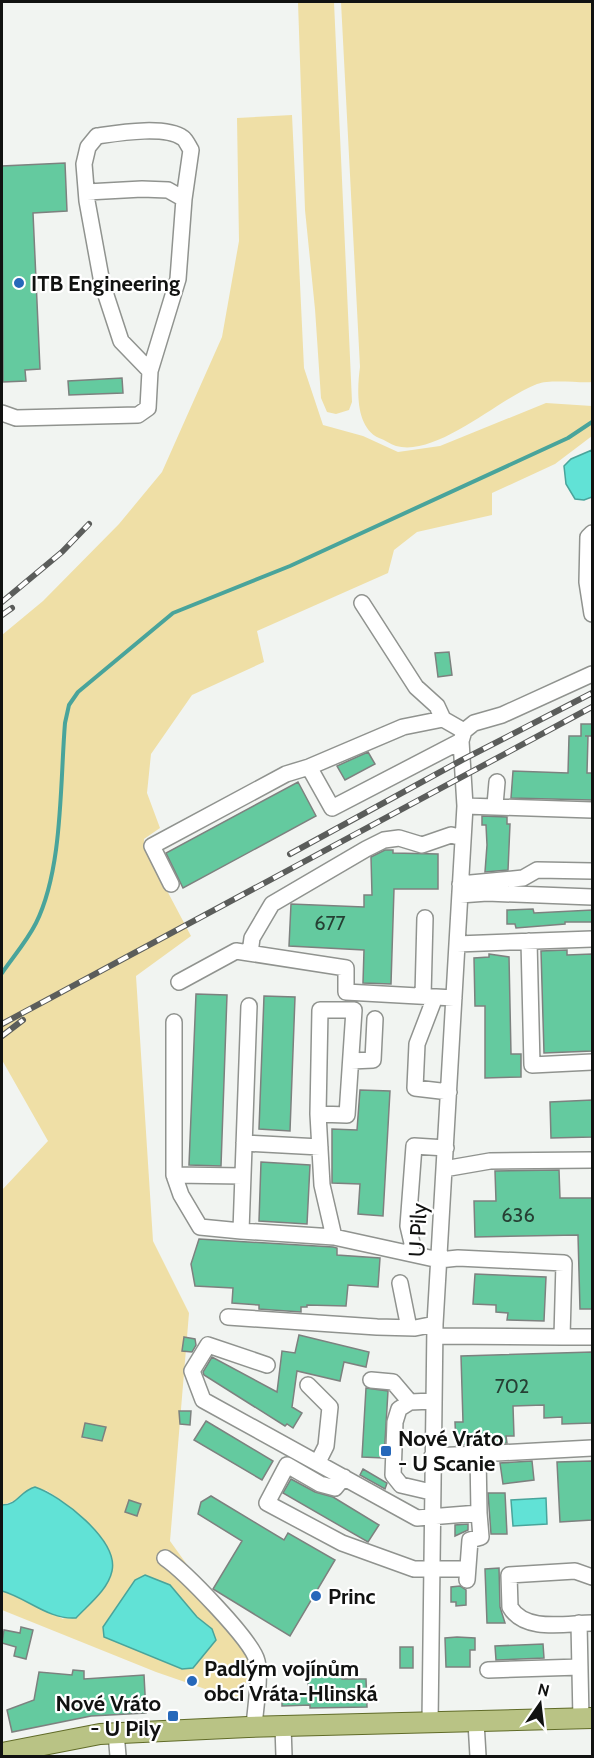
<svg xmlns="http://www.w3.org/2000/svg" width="594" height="1758" font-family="Cabin,sans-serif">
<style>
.green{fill:#efdfa6;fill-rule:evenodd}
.water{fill:#61e2d6;stroke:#49a49b;stroke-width:1.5}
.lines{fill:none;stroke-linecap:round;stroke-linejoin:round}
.stream{stroke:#49a49b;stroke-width:4}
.building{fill:#64ca9f;stroke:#7d817f;stroke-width:1.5}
.minor-casing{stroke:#90938f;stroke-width:18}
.major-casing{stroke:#606b28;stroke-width:22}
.minor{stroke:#fff;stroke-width:15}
.major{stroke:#b9c385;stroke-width:20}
.rail-casing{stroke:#5b5d5b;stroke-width:6}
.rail{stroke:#fff;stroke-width:4;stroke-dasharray:11;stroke-linecap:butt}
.poi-dot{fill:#2668ba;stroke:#fff;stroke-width:2}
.labels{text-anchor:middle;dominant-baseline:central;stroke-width:4.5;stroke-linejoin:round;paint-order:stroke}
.number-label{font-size:20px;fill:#264034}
.poi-label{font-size:22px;font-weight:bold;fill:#111211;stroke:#fff;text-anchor:start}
.street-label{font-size:22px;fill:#111211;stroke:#fff}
</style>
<rect width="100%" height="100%" fill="#f1f4f1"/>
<path class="green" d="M298 2H334L352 402 349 410 336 414 327 412 321 398 315 309 305 210Z
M341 2H592V382C578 383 550 379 537 384 498 399 438 457 396 446 390 444 385 440 379 438 355 427 357 389 360 367Z
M292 115 304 368 323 425 363 436 398 452 440 446 546 403 592 406V436L555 464 492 493V515L417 532 394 550 388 573 257 631 264 662 192 695 151 754 147 793 160 828 144 839 145 849 191 936 136 976 153 1241 189 1313 170 1541 254 1658 240 1701 156 1672 2 1610V1591L20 1596 63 1619 111 1556C92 1525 76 1510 46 1490L2 1505V1190L48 1141 2 1060V635L43 601 119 524 162 472 222 337 239 241 237 118ZM85 1423 105 1427 102 1441 82 1438ZM129 1500 141 1504 137 1515 125 1512ZM170 1585 197 1617 212 1629 103 1627Z"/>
<path class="water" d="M592 450V497L584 500 575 499 566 484 564 466 571 459Z
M35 1487C60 1495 119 1540 112 1571 108 1590 88 1605 76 1618 49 1620 27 1598 2 1591V1505C18 1505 20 1491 35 1487Z
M546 1498 547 1524 513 1526 511 1500Z
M145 1575 170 1585 197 1617 212 1629 216 1640 193 1668 182 1669 104 1637 103 1627 135 1580Z"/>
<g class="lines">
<path class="stream" d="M2 973C13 957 27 941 36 923 63 869 60 783 65 723L69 705 78 692 173 613 290 566 568 438 592 422"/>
</g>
<path class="building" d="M65 163 67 211 33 213 40 369 25 370 26 381 3 382 2 166Z
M122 378 123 393 69 395 68 381Z
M449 652 452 675 438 677 435 653Z
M581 724H592V736H585H588L587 773H592V800L511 798 513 771 568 773 569 736H581Z
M368 752 375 764 345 780 337 766Z
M298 782 316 816 183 888 166 853Z
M482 816 507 817V824H510L508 870 485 872 487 845 486 825H482Z
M385 850H393V853L438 854V889H394L391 984 363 983 364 950 289 946 291 904 364 907V895H372L371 857Z
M533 909 534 913 592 910V922H565V924L516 928 515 924H507V910Z
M567 950V955L592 954V1051L544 1053 541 951Z
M489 954 509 957 511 1054H521V1077L485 1078V1006H475L474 958 489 957Z
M196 994 227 995 221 1166 189 1165Z
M264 996 295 997 290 1131 259 1129Z
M360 1090 390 1091 383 1216 358 1214 360 1184 332 1183V1129L357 1130Z
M592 1100V1137L551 1138 550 1102Z
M261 1162 310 1165 307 1224 259 1221Z
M559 1170 560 1198H592V1309H580L578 1235 475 1237 474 1201H496L495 1171Z
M199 1239 333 1247 337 1248V1255L380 1258 378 1287 348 1285 346 1306 307 1305V1307H301V1312L259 1309V1305L232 1303 233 1288 195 1286 191 1264Z
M475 1274 546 1277 544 1321 507 1320 508 1313 496 1312V1305L473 1304Z
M299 1335 369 1352 366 1367 344 1362 340 1381 297 1371 292 1407 302 1413 293 1428 287 1424 285 1426 204 1375 203 1372 212 1357 277 1392 282 1351 295 1353Z
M184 1337 195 1339 196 1345 192 1352 182 1351Z
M592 1352V1423L562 1424V1417L544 1418V1405L513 1406 514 1436H506L507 1443 456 1445 455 1422H463L461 1356Z
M366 1388 388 1391 384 1458 362 1457Z
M179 1411H191L190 1425 180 1424Z
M206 1421 273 1461 262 1480 194 1440Z
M85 1423 106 1427 102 1441 82 1437Z
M532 1461 534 1480 503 1484 500 1463Z
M592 1461V1520L560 1522 557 1462Z
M363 1469 387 1483 385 1489 360 1475Z
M291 1479 315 1492 333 1497 379 1525 368 1542 283 1493Z
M488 1493H505L507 1534H491Z
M211 1496 284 1540 288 1533 335 1560 290 1636 213 1589 242 1541 198 1514 201 1502Z
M129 1500 141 1504 137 1516 125 1512Z
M468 1524V1530L455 1536V1525Z
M499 1568 500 1607 505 1623H487L485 1569Z
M460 1586 466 1590V1605L456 1606V1602H451V1587Z
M21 1627 33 1630 26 1659 14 1656 16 1647 2 1643 4 1630 20 1633Z
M457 1637 475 1638V1650H470V1667H446L445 1638Z
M543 1644 544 1658 496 1660 495 1646Z
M400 1647H413V1668H400Z
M339 1668 342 1670V1679H366L367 1707 310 1708V1705L282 1706V1693H308V1669Z
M73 1670 84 1671V1679L144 1675 146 1713 91 1716 12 1732 7 1710 34 1700 39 1672 72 1675Z"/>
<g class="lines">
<g class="minor-casing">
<path id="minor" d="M87 192 142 189 168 190 184 199 178 279 150 371
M2 413 16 418 138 415 148 408 150 371 121 341 102 283 87 201 84 164 88 147 97 136C118 133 165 125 183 138 186 140 189 147 191 150L184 199
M592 533 588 537 587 582 592 614
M362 603 416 687 437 706 443 719
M309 767 332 808 461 741
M495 805 497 782
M465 806 592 810
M171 884 152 846 286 774 309 767 403 727 443 719 464 731
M460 884 523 878 537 870 592 871
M460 895 487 893 592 897
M529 941 532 1065 592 1062
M457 944 592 939
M250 953 252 938 272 904 366 849 384 840 399 838 422 845 451 835 463 838
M179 982 236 951 346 968V992L454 998
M423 996 425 918
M435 997 417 1044 415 1088 449 1092
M249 1006 241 1231 334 1237
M174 1022V1175L243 1176
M351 1061 373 1060 375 1019
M318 1114 347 1115 354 1010H320L318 1114 322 1185 334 1237 439 1260 458 1258 564 1263 562 1337 435 1336
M244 1143 320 1147
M444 1169 490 1161 592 1160
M174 1175 181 1195 200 1227 241 1231
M411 1253 412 1243 408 1226 414 1146 446 1148
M400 1283 409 1328
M228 1317 377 1327 415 1328 435 1324
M562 1337H592
M267 1365 208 1345 192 1371 203 1400 417 1518 479 1513 478 1454 592 1448
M371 1380 393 1382 410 1402
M308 1385 330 1407 326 1446 318 1462
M432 1456 478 1454
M344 1477 335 1488 320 1484 287 1465 267 1503 342 1543 414 1569H467
M431 1492 401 1485 393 1475 395 1422 399 1409 410 1402 433 1401
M165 1558C184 1571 252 1640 257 1661 261 1677 255 1710 254 1727
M592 1577 575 1571 509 1575 510 1607C525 1633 567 1623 592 1623
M467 1580 470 1540 481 1537 479 1513
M579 1623 581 1719
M488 1670 580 1667
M476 1722 478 1756
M430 1723 435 1324 465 806 461 741 464 731 474 723 502 715 592 674
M283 1726 284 1756
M116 1733 118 1756"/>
</g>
<g class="major-casing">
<path id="major" d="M2 1753 100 1734 248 1727 592 1718"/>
</g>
<use href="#minor" class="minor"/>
<use href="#major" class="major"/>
<g class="rail-casing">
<path id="rail" d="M2 602 62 552 89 524
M2 615 12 608
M290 854 462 760 592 693
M2 1024 592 707
M2 1036 23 1020"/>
</g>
<use href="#rail" class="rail"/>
</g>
<g class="poi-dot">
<circle cx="19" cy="283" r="6"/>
<rect x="380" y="1445" width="12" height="12" rx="3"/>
<circle cx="316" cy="1596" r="6"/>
<circle cx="192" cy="1681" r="6"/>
<rect x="167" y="1710" width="12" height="12" rx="3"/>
</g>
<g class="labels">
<g class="number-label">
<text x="330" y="923">677</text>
<text x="518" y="1215">636</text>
<text x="512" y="1386">702</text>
</g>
<g class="poi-label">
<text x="31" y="283">ITB Engineering</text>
<text x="398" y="1438">Nové Vráto<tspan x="398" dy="25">- U Scanie</tspan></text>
<text x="328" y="1596">Princ</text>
<text x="204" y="1668">Padlým vojínům<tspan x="204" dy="25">obcí Vráta-Hlinská</tspan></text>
<text x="161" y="1703" text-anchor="end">Nové Vráto<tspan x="161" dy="25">- U Pily</tspan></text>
</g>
<g class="street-label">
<text transform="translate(418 1230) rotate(-87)">U Pily</text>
</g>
</g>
<rect width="594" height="1758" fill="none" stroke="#111211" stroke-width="6"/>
<g transform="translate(540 1704) rotate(14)" stroke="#ffffff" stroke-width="4.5" paint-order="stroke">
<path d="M0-4.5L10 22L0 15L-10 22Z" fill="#111211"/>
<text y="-9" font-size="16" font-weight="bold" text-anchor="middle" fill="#111211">N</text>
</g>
</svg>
